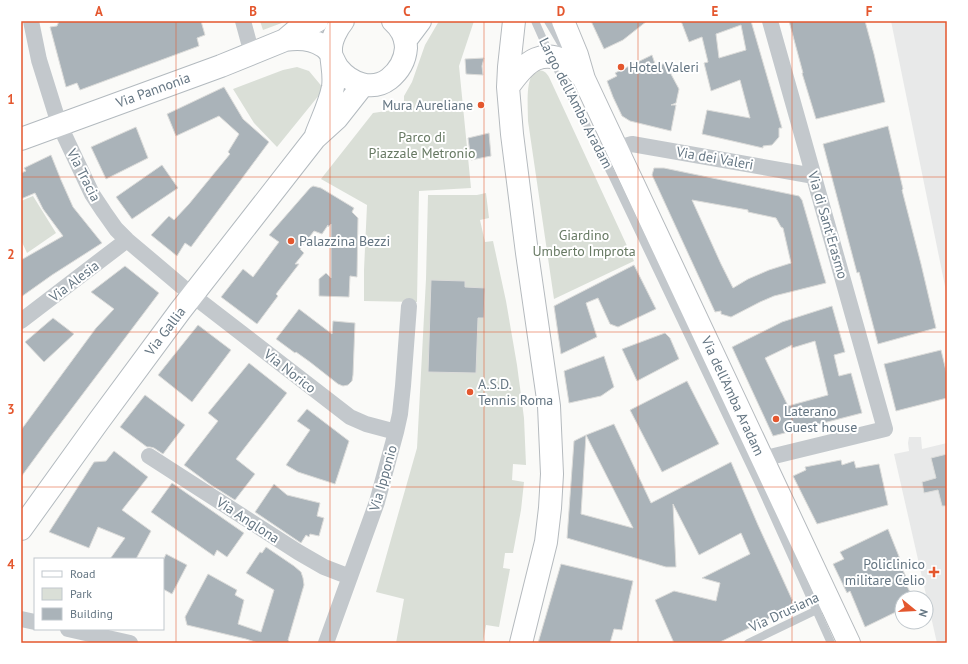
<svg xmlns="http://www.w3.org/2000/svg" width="968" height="664" font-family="'PT Sans',sans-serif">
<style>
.built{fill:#e8e9e9}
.green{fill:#dadfd7}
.building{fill:#aab3b9;stroke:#dcdcda;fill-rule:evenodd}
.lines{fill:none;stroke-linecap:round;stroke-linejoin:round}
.secondary-casing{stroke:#b3babf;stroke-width:24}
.primary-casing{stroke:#b5babe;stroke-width:24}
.lane{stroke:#c3c8cc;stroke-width:8}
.street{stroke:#c3c8cc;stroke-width:16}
.secondary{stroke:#fff;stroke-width:22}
.primary{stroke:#fff;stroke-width:22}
.grid{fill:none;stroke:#e4572e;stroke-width:1;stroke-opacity:0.55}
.poi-dot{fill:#e4572e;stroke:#fff;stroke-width:1.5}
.labels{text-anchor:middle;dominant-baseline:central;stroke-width:4;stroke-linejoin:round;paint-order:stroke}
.poi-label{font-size:14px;fill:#657683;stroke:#fff;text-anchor:start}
.street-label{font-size:14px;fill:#657683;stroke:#fff}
.park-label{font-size:14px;fill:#687a64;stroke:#fff}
.neatline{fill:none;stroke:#e4572e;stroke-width:1.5}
.grid-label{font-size:13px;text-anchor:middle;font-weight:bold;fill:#e4572e}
</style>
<rect width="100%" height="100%" fill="#fafaf8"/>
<path class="built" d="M891 21H947V296Z
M909 437H921L922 449 947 443V643H937L894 454 909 451 908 443Z"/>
<path class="green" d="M260 21H287L263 30Z
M439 21H474L459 66 471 188 419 191 417 302 364 301V270L367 205 321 179 373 113 393 110 404 104V96L412 82 425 45Z
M297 67 309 71 324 89 277 147 254 123 233 89 283 70Z
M539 70C544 71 546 72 549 77L634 261 554 299 528 121C528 109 526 88 531 77 533 74 536 72 539 70Z
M486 193 489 218 480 220 485 242 493 241 506 301 517 365 524 418 526 465 513 464 512 480 524 482 521 510 513 553H505L503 568 510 569 499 627 486 625 483 642 492 643H396L404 599 376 592 417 448 426 279 428 195H477Z
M33 196 56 233 27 253 21 240V201Z"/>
<path class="building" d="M59 21H201L205 35 197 38 199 46 80 90 77 83 66 87 50 27 57 26Z
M591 21H647L623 40 604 49Z
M681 21H751L782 128H779V137L772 145 763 146V148L702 134 707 110 750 118 740 80 711 91 704 63 708 62 702 37 689 42ZM741 25 746 50 719 58 716 34Z
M789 21H865L874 54 885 102 816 119 802 73H803Z
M652 55 656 67 665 63 679 89 676 103 671 105H676L671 131 630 121 622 116 613 97 607 81 617 76 615 73Z
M484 58 482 66 483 75 466 74 465 59Z
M224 87 243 119 269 142 191 247 185 243 177 256 151 235 169 216 174 220 189 204 230 154 228 152 239 134 219 116 176 136 167 114Z
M888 126 903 189 902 190 921 264 936 328 878 344 859 272 857 273 823 144Z
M136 127 148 158 106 179 91 147Z
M489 133 491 156 471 160 468 138Z
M51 155 61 180 73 207 102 243 52 275 21 297V260L63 236 43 209 35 193 21 199V173L26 171 24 168Z
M162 165 178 188 132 219 116 197Z
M654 168H664L799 196 802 200 826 283 774 296 760 302 731 317 721 314V311L715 312 652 175ZM692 200 748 210V212L776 218 781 227 783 228 791 263 769 270 748 279 733 288 721 264Z
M313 186 321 188 354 208 352 212 358 218 357 277 350 276 349 297 319 296V279L326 273 331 278V224L328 227V225L322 234 314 231 300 249 304 253 295 264H299L276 294 278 296 257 324 221 297 243 269 253 277 279 242 269 235 310 188Z
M634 265 656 309 618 327 610 324 598 298 586 303 597 337 561 354 554 306Z
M125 266 159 293 51 436 21 477V430L96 328 114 309 91 292Z
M431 280 465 281V287L485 288 484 318H478L476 373 428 372Z
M832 306 845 352 834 355 839 376 851 373 862 413 773 436 732 347 782 322ZM815 341 828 395 788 406 765 358 792 345V348Z
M299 309 332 334 333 321 355 323 353 375 352 381 348 385 343 386 338 384 310 362 296 352 295 353 276 339Z
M53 318 74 334 44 362 25 342Z
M198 325 231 350 192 402 158 375Z
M665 333 670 338 679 359 637 381 622 349Z
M941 350 947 375V398L896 411 884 364Z
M604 356 614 387 601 396 569 403 564 371Z
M249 363 287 393 236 459 255 474 235 500 211 485 184 465 218 421 208 413Z
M687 381 719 444 662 472 630 410Z
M145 395 185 425 163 454 154 448 150 447H147L120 427Z
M307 409 349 441 335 484 298 472 286 465 310 430 297 421Z
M614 424 651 503 731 462 758 525 795 606 718 643H674L655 600 674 591 716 601 720 583 702 578 750 554 741 533 699 555 673 504 676 567H666L567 538 574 441 586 435 581 514 633 528 586 435Z
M114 451 148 477 122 510 151 531 136 559H110L125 538 98 527 89 548 49 532 94 462 106 461Z
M947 454V506H942L938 490 924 493 922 482 936 478 931 458Z
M841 460 842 465 854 461 856 468 879 464 888 505 817 524 793 476 806 470 805 467Z
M172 483 244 533 227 557 217 550 214 556 151 512Z
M274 484 287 495 320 503 317 516 324 518 319 536 310 534 309 537 306 535 301 543 255 512Z
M888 529 900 559 898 560 908 581 905 582 913 598H902V609L865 627 850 591 847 593 833 564 844 559 840 552Z
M266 547 294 566 301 572 303 578 304 585 288 640 289 641V643H258L246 639 187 625 185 617 208 574 237 590 235 595 244 600 238 624 261 632 274 590 246 573 260 552 262 553Z
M166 554 187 565 172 594 163 589V561Z
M561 564 633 581 622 630 614 629 610 643H538Z"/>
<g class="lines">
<g class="secondary-casing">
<path id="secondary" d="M285 40 298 29 317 21
M405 41 420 21
M316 135C322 119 330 103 333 87 335 74 331 62 331 49 331 40 337 28 343 21
M21 139 221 66 285 40C298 38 311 38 323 46 332 51 332 60 338 68 350 83 372 92 389 79 399 71 405 61 406 48 406 37 401 28 393 21
M21 529 98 422 180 311 315 138 337 118 363 85"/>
</g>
<g class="primary-casing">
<path id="primary" d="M514 21 509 67 508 87 512 134 527 253 549 406 552 474 550 508 546 542 521 643
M563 21 577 55 584 79 849 643
M508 87C515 78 524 64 536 59 556 51 573 65 584 79"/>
</g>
<path class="lane" d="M535 21 551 57 613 177 761 488 831 643
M548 21 566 52
M748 643 821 608"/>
<path class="street" d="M31 21 39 60 59 124 92 194 104 212 116 229 127 240 192 295 350 417 366 424 396 432
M243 21 252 54
M618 148 632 144 814 176
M21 321 127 240
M149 456 298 552 324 567 350 577
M762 459 885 429 770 21
M21 619 35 622
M68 629 130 643
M326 643 377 502 396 432 400 414 403 386 409 306"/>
<use href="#secondary" class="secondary"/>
<use href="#primary" class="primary"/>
</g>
<path class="grid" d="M176 21V643M330 21V643M484 21V643M638 21V643M792 21V643M21 177H947M21 332H947M21 487H947"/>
<g class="poi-dot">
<circle cx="621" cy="67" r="4"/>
<circle cx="481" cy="105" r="4"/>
<circle cx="291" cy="241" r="4"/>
<circle cx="470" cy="392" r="4"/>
<circle cx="776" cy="419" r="4"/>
<path d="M932 566h4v4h4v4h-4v4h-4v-4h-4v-4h4z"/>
</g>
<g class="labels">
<g class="poi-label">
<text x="629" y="67">Hotel Valeri</text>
<text x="473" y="105" text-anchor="end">Mura Aureliane</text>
<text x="299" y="241">Palazzina Bezzi</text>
<text x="478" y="384">A.S.D.<tspan x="478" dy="16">Tennis Roma</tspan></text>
<text x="784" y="411">Laterano<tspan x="784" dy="16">Guest house</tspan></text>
<text x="925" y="564" text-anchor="end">Policlinico<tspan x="925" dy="16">militare Celio</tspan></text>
</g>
<g class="street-label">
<text transform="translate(153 90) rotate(-20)">Via Pannonia</text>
<text transform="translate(576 103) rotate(63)">Largo dell'Amba Aradam</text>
<text transform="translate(715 158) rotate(10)">Via dei Valeri</text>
<text transform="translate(84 175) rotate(63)">Via Tracia</text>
<text transform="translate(828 225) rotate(74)">Via di Sant'Erasmo</text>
<text transform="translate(74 281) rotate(-37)">Via Alesia</text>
<text transform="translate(165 331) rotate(-53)">Via Gallia</text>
<text transform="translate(290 371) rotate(38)">Via Norico</text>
<text transform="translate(733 396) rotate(65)">Via dell'Amba Aradam</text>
<text transform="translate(383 478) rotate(-74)">Via Ipponio</text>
<text transform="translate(248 520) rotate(33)">Via Anglona</text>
<text transform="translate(784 612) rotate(-25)">Via Drusiana</text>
</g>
<g class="park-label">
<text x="422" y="137">Parco di<tspan x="422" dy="16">Piazzale Metronio</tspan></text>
<text x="584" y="235">Giardino<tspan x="584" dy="16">Umberto Improta</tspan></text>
</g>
</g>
<rect width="968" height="664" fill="none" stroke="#ffffff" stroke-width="44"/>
<rect x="34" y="558" width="130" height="72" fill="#ffffff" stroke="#c1c8cd"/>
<rect x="42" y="571" width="20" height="6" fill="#ffffff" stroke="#c1c8cd"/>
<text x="70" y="578" font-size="12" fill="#657683">Road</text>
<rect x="42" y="588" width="20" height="12" fill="#dadfd7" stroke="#c1c8cd"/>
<text x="70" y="598" font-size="12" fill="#657683">Park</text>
<rect x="42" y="608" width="20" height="12" fill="#aab3b9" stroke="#c1c8cd"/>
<text x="70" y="618" font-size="12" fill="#657683">Building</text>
<g transform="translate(914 610) rotate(108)"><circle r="19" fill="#ffffff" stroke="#c1c8cd"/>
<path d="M0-3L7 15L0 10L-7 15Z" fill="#e4572e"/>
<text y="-6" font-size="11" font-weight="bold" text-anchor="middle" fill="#657683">N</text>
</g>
<rect x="22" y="22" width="924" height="620" class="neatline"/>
<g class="grid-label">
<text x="99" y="16">A</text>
<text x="253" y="16">B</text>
<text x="407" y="16">C</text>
<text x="561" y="16">D</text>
<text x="715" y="16">E</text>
<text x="869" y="16">F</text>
<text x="11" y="104">1</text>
<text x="11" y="259">2</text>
<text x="11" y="414">3</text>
<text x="11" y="569">4</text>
</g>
</svg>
